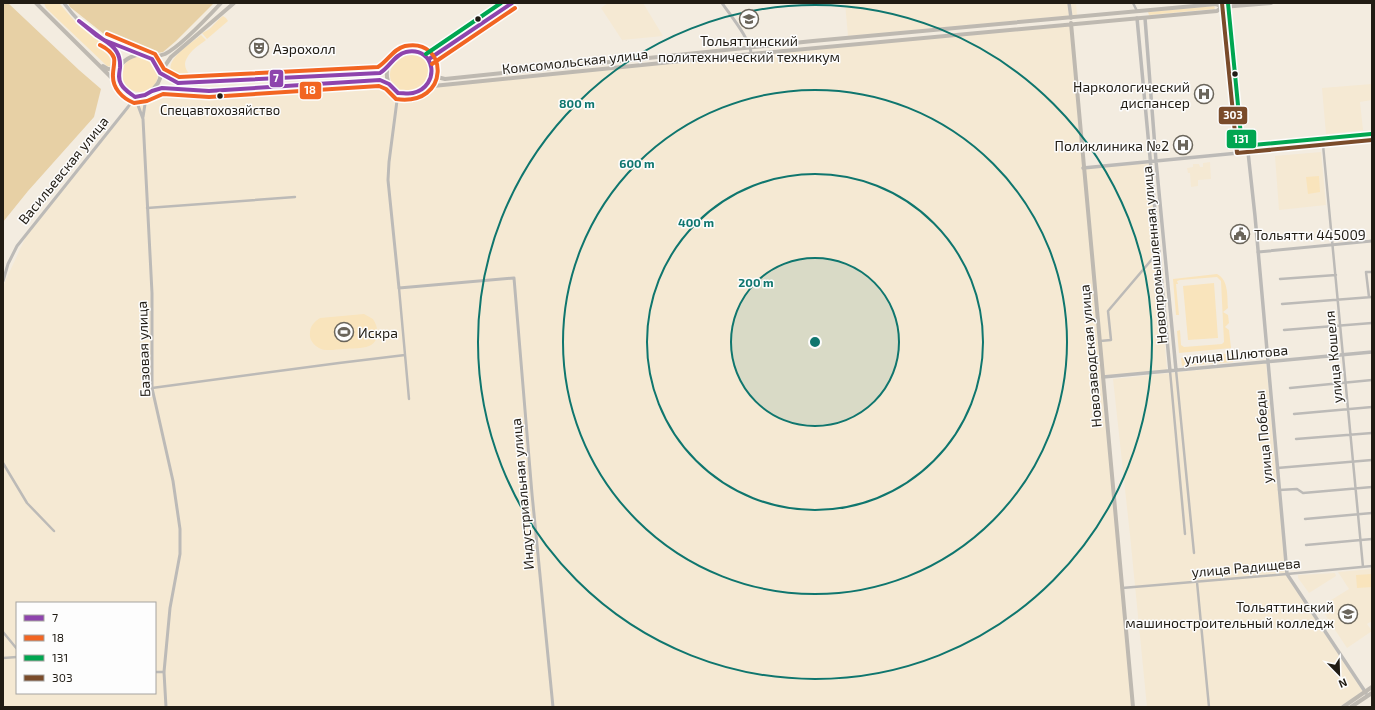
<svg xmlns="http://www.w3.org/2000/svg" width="1375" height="710" font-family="'Exo 2',sans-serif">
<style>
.built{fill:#f5e9d3;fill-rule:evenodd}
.green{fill:#f9e4bc}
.forest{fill:#e7d0a5}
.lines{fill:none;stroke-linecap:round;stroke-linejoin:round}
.minor{stroke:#bcbab7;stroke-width:2.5}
.tertiary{stroke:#bcbab7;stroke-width:3}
.secondary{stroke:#bcbab7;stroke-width:3.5}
.primary{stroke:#beb9b1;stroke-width:4}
.bus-1-casing{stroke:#fdfdfd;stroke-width:7}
.bus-2-casing{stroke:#fdfdfd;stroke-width:7}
.bus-3-casing{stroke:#fdfdfd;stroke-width:7}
.bus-4-casing{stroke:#fdfdfd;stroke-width:7}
.bus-1{stroke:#8e44ad;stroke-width:4}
.bus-2{stroke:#f26522;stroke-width:4}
.bus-3{stroke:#00a651;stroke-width:4}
.bus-4{stroke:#7a4b2a;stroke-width:4}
.ring{fill:none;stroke:#0f766e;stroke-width:2}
.bus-dot{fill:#211c14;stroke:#fdfdfd;stroke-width:1.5}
.labels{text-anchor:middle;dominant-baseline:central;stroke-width:3;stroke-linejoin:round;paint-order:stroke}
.bus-label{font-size:13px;fill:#211c14;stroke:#fdfdfd}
.poi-label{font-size:14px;fill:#211c14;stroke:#fdfdfd;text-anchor:start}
.street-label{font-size:14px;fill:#211c14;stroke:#fdfdfd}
.centre{fill:#0f766e;stroke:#fdfdfd;stroke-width:2}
.ring-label{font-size:12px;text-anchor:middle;font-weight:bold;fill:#0f766e;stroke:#fdfdfd;stroke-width:3;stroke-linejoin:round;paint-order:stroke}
.line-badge{stroke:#fdfdfd;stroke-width:1.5}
.badge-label{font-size:11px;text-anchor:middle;font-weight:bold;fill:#fff}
</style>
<rect width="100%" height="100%" fill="#f3ece0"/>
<path class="built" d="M608 3H643L663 36 622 40 601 8Z
M845 3H1076L1077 15 848 36Z
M1071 25 1133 707H3V286L28 232 135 97 164 89 192 91 380 80 398 93 424 87ZM17 603H155V693H17Z
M1372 84V100L1360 102 1363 130 1326 134 1322 88Z
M1321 152 1326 205 1279 210 1275 156Z
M1210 162 1211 179 1198 180V186L1191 187 1190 173H1188L1187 168 1193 167V164H1199L1200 167H1203V163Z
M1149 163 1167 370 1104 376 1085 169Z
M1266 363 1286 575 1363 691 1339 707H1147L1130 535 1113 379Z
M1372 569V621L1367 624 1372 631 1347 648 1320 607 1349 589 1338 572Z
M1335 573 1336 576 1309 593 1298 578V575Z"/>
<path class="green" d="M44 3H59L78 25 111 50 115 60V67L107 66 46 8Z
M1214 6 1215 8 1214 9 1149 15 1148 12Z
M223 16 226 18 228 21 207 39 202 33C213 29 214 22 223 16Z
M201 35 206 40C199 45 190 51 187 58 181 67 190 78 200 79 205 79 211 78 216 78V79L180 81C154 65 188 46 201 35Z
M410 54C421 54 432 60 431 72 431 78 426 84 422 87 395 106 372 66 410 54Z
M122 74a18 18 0 1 1 36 0a18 18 0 1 1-36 0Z
M1319 176 1320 192 1308 194 1306 177Z
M1217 274C1229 280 1227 297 1228 308L1223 312 1228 315 1229 323 1225 327 1229 330 1231 348 1179 353 1177 331 1180 330 1181 345 1184 347 1222 344 1224 342 1221 281 1217 277 1180 280 1177 281 1178 284H1176L1179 315H1176L1173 279Z
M1214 283 1218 338 1188 340 1183 286Z
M364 314 373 319C379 328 380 341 369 346 362 349 351 348 344 349 336 349 326 352 319 348 313 345 309 339 310 333 310 326 314 322 320 318Z
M1232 353 1233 362 1182 366 1181 358Z
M1372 574V587L1357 588 1356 575Z"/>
<path class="forest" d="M3 3H8L79 70 101 89 94 117 28 191 3 222Z
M68 3H214L176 41 163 52 152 54 104 34 70 7Z"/>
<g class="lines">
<path class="minor" d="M1133 3 1137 11
M1323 145 1363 567
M147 208 295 197
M1280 279 1336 275
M399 288 409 399
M1369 297 1366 272H1372
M1282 304 1372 297
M1284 330 1372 323
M1100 341 1111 340 1108 311 1159 251
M1176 370 1194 553
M1170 371 1185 534
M152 388 339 363 405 355
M1290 388 1372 380
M1294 414 1372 407
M1296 439 1372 433
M3 463 27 503 54 531
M1277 468 1372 460
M1279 490 1297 489 1303 493 1372 487
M1305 519 1372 513
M1306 545 1372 539
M1197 582 1209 707
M1122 588 1287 574 1372 566
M3 632 17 649
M3 658 17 657
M155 672H164"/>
<path class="tertiary" d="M722 3C730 15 751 40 751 54
M398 93 389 162 388 180 399 288 514 278 532 494 553 707
M135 97 143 119 152 293V388L173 481 180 529V554L170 608 164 672 166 707
M143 117 145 104 152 91
M1258 252 1372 241
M3 281 8 264 17 246 128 107 135 97"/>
<path class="secondary" d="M64 3C69 10 76 18 82 24 96 36 124 46 119 67
M1069 3 1071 18
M1222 3 1237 153
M1137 18 1170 371
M1145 18 1156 161 1176 370
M108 42 141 54
M429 59 512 3
M1248 152 1255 216 1287 574 1366 693
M1083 168 1372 140
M1103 377 1372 352"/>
<path class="primary" d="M36 3 121 87
M1071 23 1133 707
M141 54C145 55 150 57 153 59 171 75 154 95 135 97 110 83 113 59 141 54Z
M150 57C155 57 160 56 165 54 181 46 208 17 221 3
M103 66C108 70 113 71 119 67
M160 73 173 81 183 84 380 73C391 68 392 57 406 52 413 50 420 52 426 57 430 60 432 65 432 70 434 100 378 104 388 65
M160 73 171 57 234 3
M433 76 445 79 813 41 1216 4 1222 7
M422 89 433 86 751 54 1217 11 1222 7 1271 3
M152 91C170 85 190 91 209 91L380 80 389 84
M1343 707 1372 687
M1351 707 1372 693"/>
<g class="bus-1-casing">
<path id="bus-1" d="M79 21 104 40
M79 21 96 35 104 40
M104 40 152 59 160 73 178 83 380 73C389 68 395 54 406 52 436 46 441 86 413 93 409 94 403 93 398 93L389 84 380 80 209 91 162 88 152 91 145 95 135 97C130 93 124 90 121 84 118 79 119 74 120 68 121 54 115 47 104 40Z
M429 59 512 3"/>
</g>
<g class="bus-2-casing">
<path id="bus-2" d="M100 45C106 48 112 52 114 58 115 63 113 69 113 74 112 88 122 98 134 103L147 101 163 94 209 97 379 86 386 89 396 99C451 107 449 37 405 46 393 49 388 61 378 67L179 77 164 69 155 54 107 34
M432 64 515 8"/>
</g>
<g class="bus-3-casing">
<path id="bus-3" d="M1228 3 1242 146 1371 134
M426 54 501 3"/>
</g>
<g class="bus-4-casing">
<path id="bus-4" d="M1222 3 1237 153 1372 140"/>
</g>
<use href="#bus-1" class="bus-1"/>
<use href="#bus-2" class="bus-2"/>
<use href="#bus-3" class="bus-3"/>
<use href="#bus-4" class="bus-4"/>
</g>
<circle cx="815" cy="342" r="84" fill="#0f766e" fill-opacity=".12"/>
<g class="ring">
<circle cx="815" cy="342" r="84"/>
<circle cx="815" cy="342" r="168"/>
<circle cx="815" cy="342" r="252"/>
<circle cx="815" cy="342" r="337"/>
</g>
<defs>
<g id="university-ring" transform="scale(1)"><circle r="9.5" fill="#fdfdfd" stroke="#6a655b" stroke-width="1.5"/><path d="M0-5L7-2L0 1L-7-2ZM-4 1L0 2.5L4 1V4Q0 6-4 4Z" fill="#6a655b"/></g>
<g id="theatre-ring" transform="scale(1)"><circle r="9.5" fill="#fdfdfd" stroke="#6a655b" stroke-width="1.5"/><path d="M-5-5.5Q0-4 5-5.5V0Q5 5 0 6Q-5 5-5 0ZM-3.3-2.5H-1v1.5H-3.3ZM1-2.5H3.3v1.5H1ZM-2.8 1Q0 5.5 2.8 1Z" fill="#6a655b"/></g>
<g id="hospital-ring" transform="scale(1)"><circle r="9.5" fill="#fdfdfd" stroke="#6a655b" stroke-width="1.5"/><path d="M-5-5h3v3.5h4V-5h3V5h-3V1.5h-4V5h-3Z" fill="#6a655b"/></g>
<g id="civic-ring" transform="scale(1)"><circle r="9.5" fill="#fdfdfd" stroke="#6a655b" stroke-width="1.5"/><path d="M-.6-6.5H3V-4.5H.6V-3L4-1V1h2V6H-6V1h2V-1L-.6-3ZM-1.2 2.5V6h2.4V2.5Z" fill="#6a655b"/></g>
<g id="stadium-ring" transform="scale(1)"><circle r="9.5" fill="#fdfdfd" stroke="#6a655b" stroke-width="1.5"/><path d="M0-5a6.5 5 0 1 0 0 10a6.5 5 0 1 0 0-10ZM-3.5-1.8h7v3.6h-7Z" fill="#6a655b"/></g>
</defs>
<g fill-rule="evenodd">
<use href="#university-ring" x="749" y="19"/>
<use href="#theatre-ring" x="259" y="48"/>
<use href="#hospital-ring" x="1204" y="94"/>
<use href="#hospital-ring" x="1183" y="145"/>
<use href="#civic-ring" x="1240" y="234"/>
<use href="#stadium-ring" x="344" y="332"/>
<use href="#university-ring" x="1348" y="614"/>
</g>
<g class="bus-dot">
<circle cx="478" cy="19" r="3.5"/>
<circle cx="1235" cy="74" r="3.5"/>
<circle cx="220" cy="96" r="3.5"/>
</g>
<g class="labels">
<g class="bus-label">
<text x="220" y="110">Спецавтохозяйство</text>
</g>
<g class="poi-label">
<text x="749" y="40" text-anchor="middle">Тольяттинский<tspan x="749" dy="16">политехнический техникум</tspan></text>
<text x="273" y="48">Аэрохолл</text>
<text x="1190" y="86" text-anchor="end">Наркологический<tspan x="1190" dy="16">диспансер</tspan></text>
<text x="1169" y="145" text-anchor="end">Поликлиника №2</text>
<text x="1254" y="234">Тольятти 445009</text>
<text x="358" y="332">Искра</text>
<text x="1334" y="606" text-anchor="end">Тольяттинский<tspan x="1334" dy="16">машиностроительный колледж</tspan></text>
</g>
<g class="street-label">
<text transform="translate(575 61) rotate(-6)">Комсомольская улица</text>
<text transform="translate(63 170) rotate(-51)">Васильевская улица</text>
<text transform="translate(1154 255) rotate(-95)">Новопромышленная улица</text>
<text transform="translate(143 349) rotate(-92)">Базовая улица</text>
<text transform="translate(1236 354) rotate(-5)">улица Шлютова</text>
<text transform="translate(1090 356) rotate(-95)">Новозаводская улица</text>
<text transform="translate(1333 357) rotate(-95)">улица Кошеля</text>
<text transform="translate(1263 437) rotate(-95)">улица Победы</text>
<text transform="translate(522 494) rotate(-95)">Индустриальная улица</text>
<text transform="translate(1246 567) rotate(-5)">улица Радищева</text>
</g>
</g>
<circle cx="815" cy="342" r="6" class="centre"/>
<g class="ring-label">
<text x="577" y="108">800 m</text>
<text x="637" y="168">600 m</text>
<text x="696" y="227">400 m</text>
<text x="756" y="287">200 m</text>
</g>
<g class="line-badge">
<rect x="269" y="69" width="15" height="19" rx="4" fill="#8e44ad"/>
<rect x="299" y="81" width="23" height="19" rx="4" fill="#f26522"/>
<rect x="1218" y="106" width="30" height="19" rx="4" fill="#7a4b2a"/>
<rect x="1226" y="129" width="31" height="20" rx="4" fill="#00a651"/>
</g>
<g class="badge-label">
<text x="276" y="82">7</text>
<text x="310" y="94">18</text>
<text x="1233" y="119">303</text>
<text x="1241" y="143">131</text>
</g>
<rect width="1375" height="710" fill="none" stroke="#211c14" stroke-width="8"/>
<rect x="16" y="602" width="140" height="92" fill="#fdfdfd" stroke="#a5a3a0"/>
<rect x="24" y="615" width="20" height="6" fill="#8e44ad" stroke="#a5a3a0"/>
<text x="52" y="622" font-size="12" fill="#211c14">7</text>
<rect x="24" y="635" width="20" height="6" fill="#f26522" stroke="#a5a3a0"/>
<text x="52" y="642" font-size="12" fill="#211c14">18</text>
<rect x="24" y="655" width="20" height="6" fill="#00a651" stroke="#a5a3a0"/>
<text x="52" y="662" font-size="12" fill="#211c14">131</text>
<rect x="24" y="675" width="20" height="6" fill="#7a4b2a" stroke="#a5a3a0"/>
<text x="52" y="682" font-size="12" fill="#211c14">303</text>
<g transform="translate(1339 674) rotate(157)" stroke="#fdfdfd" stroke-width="3" paint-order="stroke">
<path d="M0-3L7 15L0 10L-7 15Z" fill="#211c14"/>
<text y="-6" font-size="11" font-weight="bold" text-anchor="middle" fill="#211c14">N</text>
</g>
</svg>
